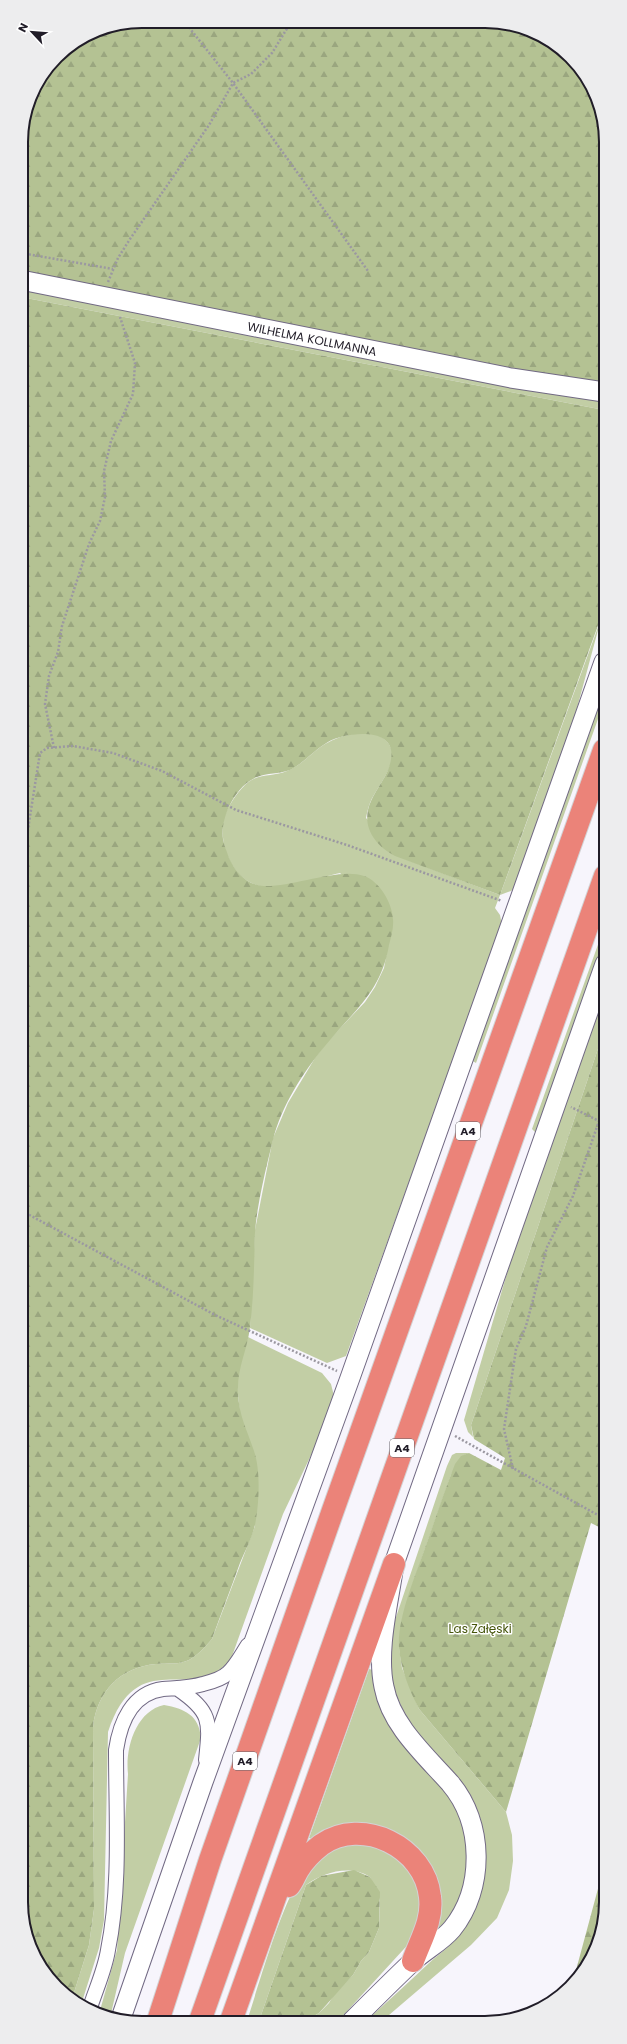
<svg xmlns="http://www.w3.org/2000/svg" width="627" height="2044" font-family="Poppins,sans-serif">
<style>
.grass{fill:#c2cea5}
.forest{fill:url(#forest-firs)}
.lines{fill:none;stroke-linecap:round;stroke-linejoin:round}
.street-casing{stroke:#716983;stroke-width:16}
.secondary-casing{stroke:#716983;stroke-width:21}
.highway-casing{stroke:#d3d2d4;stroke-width:24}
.path{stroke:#9b98a1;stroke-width:2.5;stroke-dasharray:2 2;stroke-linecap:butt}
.street{stroke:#fff;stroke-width:14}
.secondary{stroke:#fff;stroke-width:19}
.highway{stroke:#eb8379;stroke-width:22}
.labels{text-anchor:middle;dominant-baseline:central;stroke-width:3;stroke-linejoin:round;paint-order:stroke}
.shield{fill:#fff;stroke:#646168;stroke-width:1}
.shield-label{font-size:11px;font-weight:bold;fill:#211d28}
.street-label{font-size:12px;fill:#211d28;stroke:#fff}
.park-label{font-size:12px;fill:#46560c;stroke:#fff}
.rim{fill:none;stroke:#211d28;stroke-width:2}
</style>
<defs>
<pattern id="forest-firs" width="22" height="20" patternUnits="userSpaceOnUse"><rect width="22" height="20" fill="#b4c293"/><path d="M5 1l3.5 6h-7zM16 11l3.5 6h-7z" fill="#9aa67f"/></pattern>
</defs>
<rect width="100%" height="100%" fill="#f7f5fc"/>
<path class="grass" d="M21 289 604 401V410L21 297Z
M601 619 569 738 514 888 511 891 500 895 495 908 500 915 502 925 346 1356 327 1363 250 1328 255 1230 273 1138 288 1103 315 1058 327 1042 365 1002 375 987 384 968 393 919 340 873C319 878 282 890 260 886 232 880 218 844 224 818 228 806 236 794 245 785 256 773 273 777 287 771 303 765 314 749 329 742 345 733 382 725 391 748 398 765 375 789 370 803 368 808 367 813 366 818L405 859 500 895Z
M604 687V702L476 1063 471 1060Z
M605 925V940L536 1133 532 1129Z
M605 988V1028L471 1425 473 1437 468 1432 464 1420 510 1263 550 1142Z
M248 1337 322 1373 331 1384 334 1396 323 1430 283 1514 231 1659C192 1707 138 1642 108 1732L104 1920 99 1948 81 2005 72 1999 89 1945 94 1909 93 1727C97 1692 120 1667 156 1664 167 1663 179 1665 189 1660 198 1655 205 1647 212 1639L255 1526 249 1440 240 1415 238 1394V1371Z
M456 1453H469L461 1457 451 1475 413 1583 402 1620 399 1647 402 1668 419 1709 506 1812 512 1835 513 1861 509 1890 497 1918 471 1945 382 2021H366C387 2002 408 1983 428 1964 439 1954 451 1946 459 1935 489 1897 494 1843 473 1800 462 1778 437 1755 420 1737 410 1725 401 1706 395 1692 387 1671 389 1644 394 1623L447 1466 452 1455Z
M369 1669 373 1670 463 1820 470 1858 463 1891 453 1913 438 1930 439 1890 353 1824 338 1825 312 1839 309 1838Z
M164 1705C185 1709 199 1715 201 1738L125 1953 110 2018 99 2014 117 1950 128 1774C125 1748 136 1711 164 1705Z
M351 1844 385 1848 411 1870 423 1899 414 1938 338 2021H305L319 2013 329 2003 333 1996 353 1975 361 1961 369 1952 379 1928 380 1900 370 1877C351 1864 323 1872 306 1885L259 2021H247C259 1985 286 1886 311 1863 322 1853 336 1846 351 1844Z"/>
<path class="forest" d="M142 21 509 23 545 37 571 57 593 88 604 119V383L541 376 21 272V135L30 96 57 56 96 30Z
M21 297 604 410V609L500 895 395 856C374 845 360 825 371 801 377 787 389 775 391 759 397 726 346 732 328 742 314 750 304 763 290 770 279 774 267 773 257 777 236 785 220 817 223 839 224 845 227 852 229 858 236 873 247 885 264 886 293 887 340 867 364 876 379 881 392 902 393 919 394 927 391 937 389 945 381 993 353 1011 325 1046 303 1072 281 1107 273 1140 266 1168 257 1204 255 1233 254 1264 254 1296 250 1327 247 1352 237 1367 238 1393 239 1416 247 1430 254 1451 261 1471 259 1505 255 1525 252 1538 245 1551 240 1563 231 1588 221 1614 212 1639 205 1647 198 1655 189 1660 179 1665 167 1663 156 1664 120 1667 97 1692 93 1727L94 1909 89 1945 72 1999C42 1977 36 1958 23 1925Z
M605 1028V1530L591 1523 506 1812 419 1709C409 1689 401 1670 399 1648 397 1618 415 1577 425 1548 435 1520 444 1492 455 1464L461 1456 469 1453 501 1470 505 1458 474 1439 471 1425Z
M606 1859V1909L597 1948 576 1982 572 1985Z
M354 1870 370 1877 380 1892 379 1928 369 1952 361 1961 353 1975 319 2013 305 2021H259L306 1885 321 1876Z"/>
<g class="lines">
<g class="street-casing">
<path id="street" d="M178 1689C212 1712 210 1722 206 1760
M89 2011C95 1991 105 1970 108 1950 121 1885 116 1816 116 1750 120 1723 132 1693 163 1689 177 1688 190 1688 203 1684 211 1682 222 1679 228 1673 236 1666 242 1654 248 1645"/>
</g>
<g class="secondary-casing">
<g id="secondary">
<path id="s1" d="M21 280 511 378 604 392"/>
<path d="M120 2021 203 1782 350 1378 604 662"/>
<path d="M352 2021C372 2001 392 1981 412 1962 425 1950 441 1942 452 1929 485 1888 484 1823 450 1783 425 1755 391 1725 384 1687 376 1650 389 1602 394 1564L605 964"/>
</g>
</g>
<g class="highway-casing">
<path id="highway" d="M289 1886C293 1881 295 1875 298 1870 304 1860 312 1852 321 1845 362 1816 425 1847 430 1897 433 1920 421 1939 413 1961
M158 2021 210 1860 332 1513 604 750
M200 2021 605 876
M231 2021 394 1564"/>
</g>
<path class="path" d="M184 21 233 83 368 271
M21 253 113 269
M108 282 118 258 130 239 209 125 233 83 251 74 272 53 291 22
M54 748 45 704 49 676 58 652 62 626 89 544 100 521 105 497 104 471 111 441 133 394 135 363 120 317
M22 867 40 753 47 748 73 746 113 753 162 771 236 810 347 845 502 901
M22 1211 215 1315 337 1371
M455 1436 605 1519
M513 1469 504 1429 516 1349 526 1326 547 1247 573 1196 599 1121 571 1107"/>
<use href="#street" class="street"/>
<use href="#secondary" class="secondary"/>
<use href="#highway" class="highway"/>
</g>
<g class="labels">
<g class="shield">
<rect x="456" y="1122" width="24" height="18" rx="3"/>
<rect x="390" y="1439" width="24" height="18" rx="3"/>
<rect x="233" y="1752" width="24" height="18" rx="3"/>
</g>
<g class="shield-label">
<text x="468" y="1131">A4</text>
<text x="402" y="1448">A4</text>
<text x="245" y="1761">A4</text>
</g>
<g class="street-label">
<text stroke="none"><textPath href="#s1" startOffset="297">WILHELMA KOLLMANNA</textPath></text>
</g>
<g class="park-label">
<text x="480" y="1628">Las Załęski</text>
</g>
</g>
<path d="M0 0H627V2044H0ZM142 28H485A114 114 0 0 1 599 142V1902A114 114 0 0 1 485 2016H142A114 114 0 0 1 28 1902V142A114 114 0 0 1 142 28Z" fill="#ededee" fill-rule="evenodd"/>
<path class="rim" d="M142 28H485A114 114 0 0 1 599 142V1902A114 114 0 0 1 485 2016H142A114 114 0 0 1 28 1902V142A114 114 0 0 1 142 28Z"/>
<g transform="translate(32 32) rotate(296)" stroke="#ffffff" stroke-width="3" paint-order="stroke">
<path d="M0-3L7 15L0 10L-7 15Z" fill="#211d28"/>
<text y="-6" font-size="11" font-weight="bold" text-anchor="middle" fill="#211d28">N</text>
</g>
</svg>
